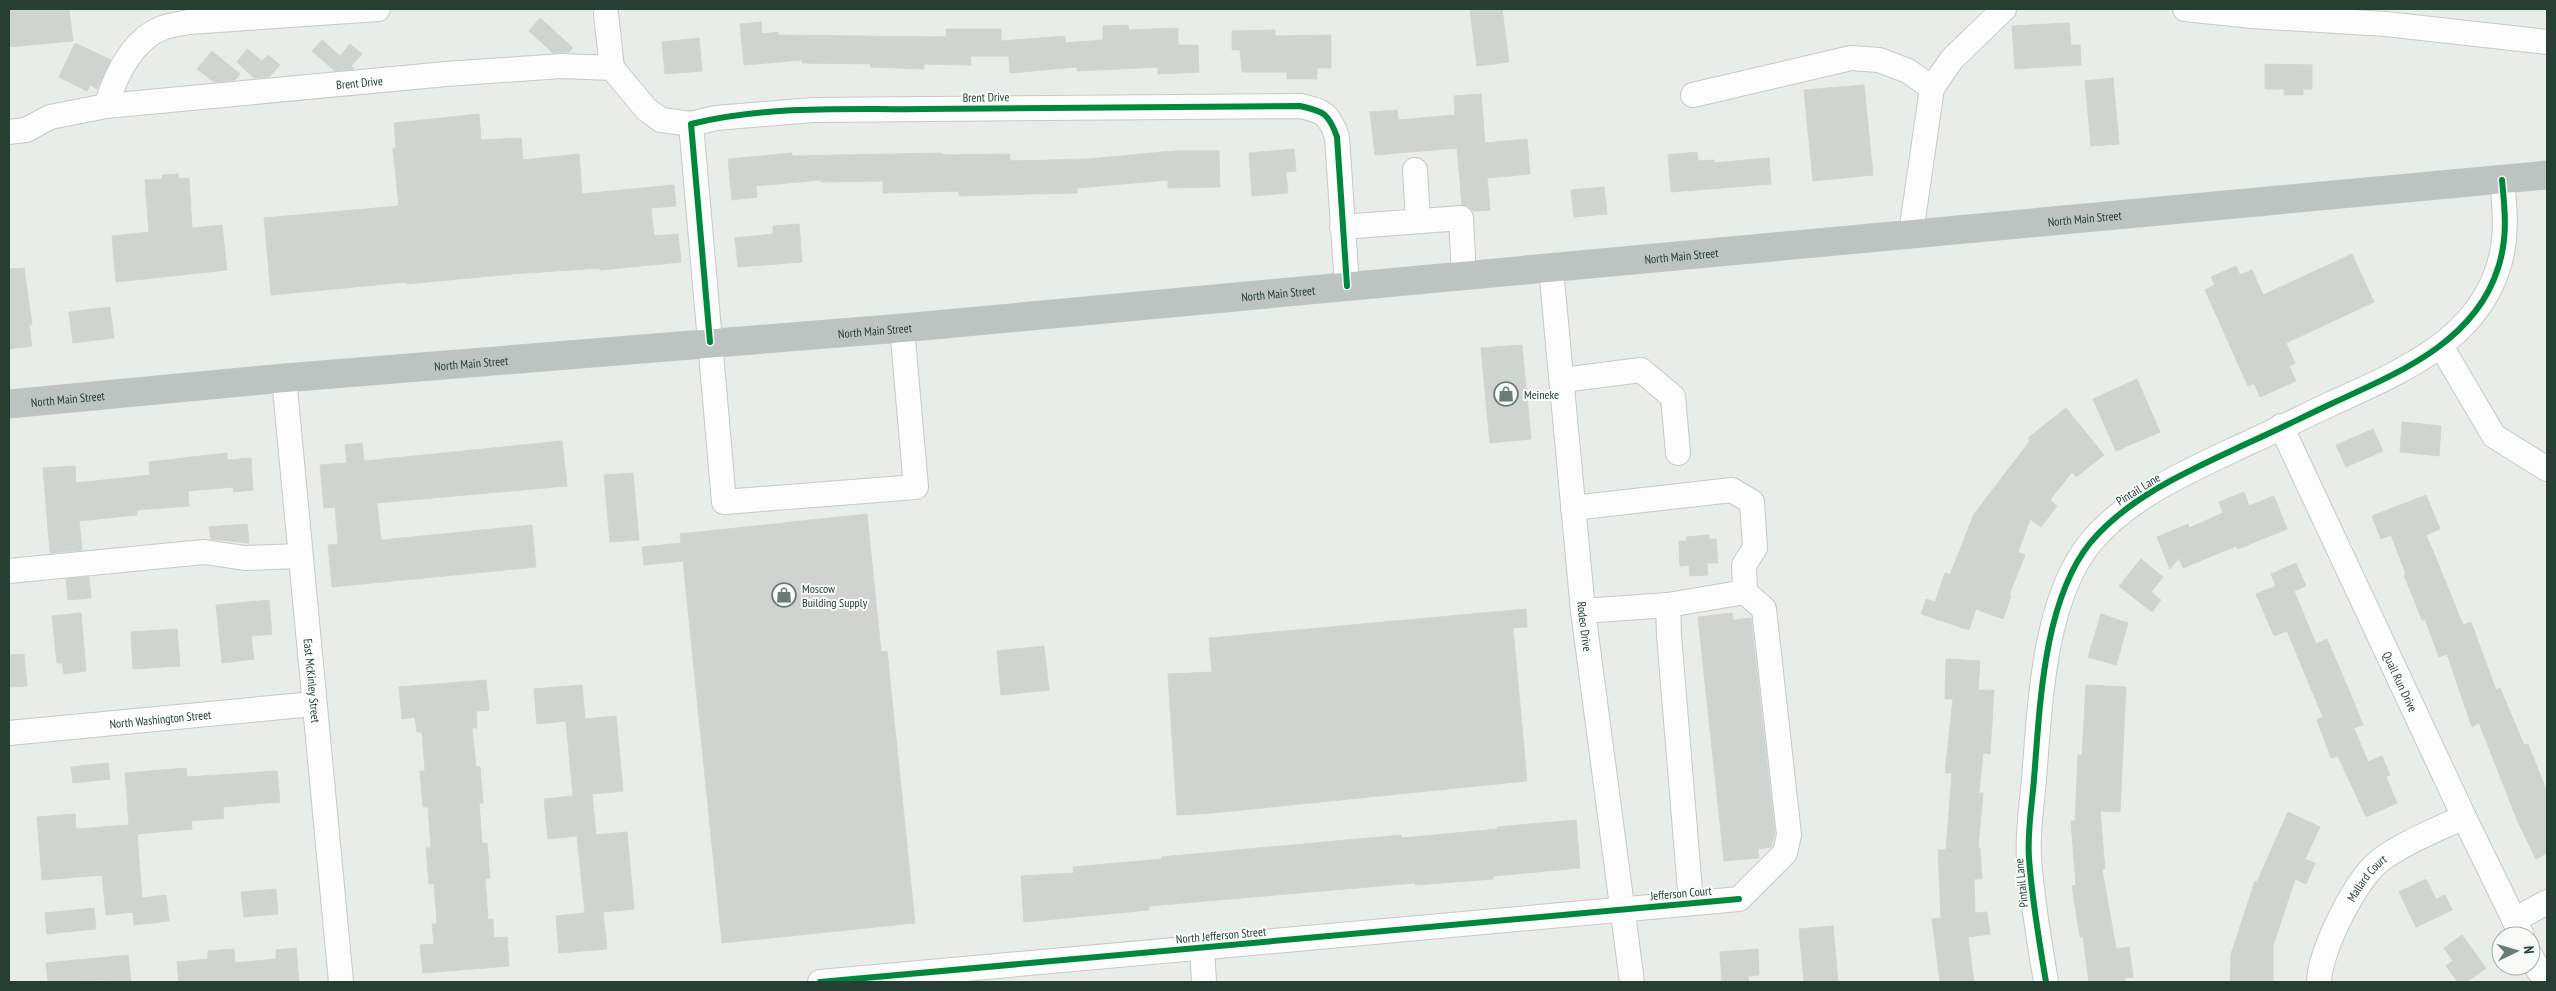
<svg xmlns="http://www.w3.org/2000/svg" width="2556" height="991" font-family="'PT Sans Narrow',sans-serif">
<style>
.building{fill:#cfd4d1;stroke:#d1d6d3}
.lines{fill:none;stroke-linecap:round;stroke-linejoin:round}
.minor-casing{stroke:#c5cac7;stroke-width:26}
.highway-casing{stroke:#c4cbc7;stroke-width:29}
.minor{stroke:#fcfcfc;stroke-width:24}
.highway{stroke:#bdc3c0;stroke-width:28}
.cycleway-casing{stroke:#f7fbf8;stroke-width:9}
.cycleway{stroke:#00873e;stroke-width:6}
.labels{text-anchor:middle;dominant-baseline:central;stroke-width:4;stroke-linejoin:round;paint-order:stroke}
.street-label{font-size:12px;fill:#273f33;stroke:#f7fbf8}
.poi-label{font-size:12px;fill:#273f33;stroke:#f7fbf8;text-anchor:start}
</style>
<rect width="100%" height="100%" fill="#e8edea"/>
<path class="building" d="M9 9H69L73 41 9 47Z
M1470 9H1502L1509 62 1477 66Z
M540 18 573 48 569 52 553 53 529 31Z
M761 22 762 34 778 32V35L946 37V29H1001V41L1065 36V43L1103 40V26L1128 25 1129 30 1178 28V45H1198L1199 72 1158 74V67L1077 71V67L1010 73 1009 56H970L971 65 924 64V69L870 67 871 64 802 63V60L744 65 740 24Z
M2069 23 2071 45H2080L2081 65 2015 69 2012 26Z
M1275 30V36L1331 35V68H1317V79H1287V72H1242L1240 50H1232V31Z
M699 38 702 71 665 74 662 42Z
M322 40 340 56 350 44 362 54 351 66 354 69 335 71 312 51Z
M75 43 111 60 97 89 90 85 87 91 59 77Z
M247 49 262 61 268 55 280 65 269 77 254 78 237 62Z
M212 51 240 74 235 80 214 82 197 69Z
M2265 64 2312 65V89H2303V95H2284V89H2265Z
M2113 78 2119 144 2091 146 2085 81Z
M1864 85 1873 175 1813 181 1804 90Z
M1481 94 1485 143 1527 139 1530 174 1487 178 1490 210 1473 211 1467 206 1462 205 1457 148 1375 155 1370 112 1397 110 1398 120 1455 115 1454 96Z
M479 114 481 140 521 138 523 160 579 154 582 194 674 185 676 206 651 208 654 236 678 234 681 262 600 270V268L512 274 407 284V282L271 295 264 218 399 206 393 149 396 148 394 123Z
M1294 149 1296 171 1286 172 1288 193 1252 196 1249 153Z
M1174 151H1219L1220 187 1168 188V180L1077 188V193L959 196V191L883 193V181L821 182V180L756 186 757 197 732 200 728 159 792 153V156L942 153V155L1010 154V161L1088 159Z
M1697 152 1698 161 1714 160V163L1769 158 1771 184 1671 192 1668 155Z
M178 174 179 179 189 178 192 228 222 225 227 270 116 282 112 236 149 232 145 180 162 179V175Z
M1604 187 1607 214 1574 217 1571 190Z
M799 224 802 262 738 267 735 238 773 234V226Z
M2352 254 2374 302 2286 343 2295 363 2289 366 2296 381 2260 397 2254 383 2248 386 2205 290 2215 285 2211 277 2236 266 2240 275 2252 270 2263 295Z
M24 268 32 325H29L32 346 9 349V269Z
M110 307 114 338 73 343 69 312Z
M1522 345 1531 439 1490 443 1481 348Z
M2137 379 2160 432 2116 451 2093 399Z
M2066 408 2104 455 2076 477 2072 472 2050 500 2057 506 2041 527 2030 519 2018 552 2025 555 2009 595 2011 596 2003 619 1976 609 1969 630 1921 614 1926 599 1935 602 1945 573 1950 575 1974 514 2030 441 2028 438Z
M2402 422 2441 426 2439 456 2400 452Z
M2373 429 2383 451 2346 467 2336 445Z
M562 441 567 486 377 503 381 540 532 525 536 567 332 587 328 545 338 544 335 507 324 508 320 465 347 463 345 445 362 443 364 461Z
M227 453V460L251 458 253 490 234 492 233 487 188 491 189 506 137 510V515L79 521 82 550 50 553 43 468 75 466 76 483 150 475 149 462Z
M633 473 639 540 610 542 604 475Z
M2244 492 2249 506 2274 496 2287 529 2238 549 2236 546 2183 568 2179 558 2170 569 2157 537 2188 524 2189 528 2223 513 2219 502Z
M2426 495 2440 529 2426 535 2433 551 2463 625 2471 622 2496 690 2500 688 2524 745 2528 744 2547 792V853L2536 859 2518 822 2479 723 2472 727 2447 654 2439 657 2425 619 2422 620 2404 575 2406 574 2391 535 2381 539 2372 516Z
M867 514 881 652 887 651 915 923 722 943 683 561 644 565 642 547 681 543 680 534Z
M247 524 249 543 211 539 209 527Z
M1709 535V539H1716L1718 563H1707L1708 575 1690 576 1689 565 1680 566 1679 541H1687L1686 537Z
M2141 559 2163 577 2151 592 2161 600 2152 612 2119 586Z
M2296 563 2306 586 2294 591 2316 644 2327 639 2355 705 2363 725 2354 728 2368 762 2382 756 2390 775 2386 777 2397 803 2366 817 2338 756 2331 758 2317 720 2323 717 2287 631 2274 636 2256 594 2276 586 2271 574Z
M89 577 91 598 68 600 66 579Z
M269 600 272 634 251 636 254 659 222 663 216 605Z
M1526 609 1527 627 1513 628 1527 781 1212 813 1177 815 1168 674 1212 672 1209 638Z
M81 613 86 671 64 674 62 663H57L52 616Z
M1732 613 1733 620 1751 618 1775 834 1771 847 1758 849 1759 858 1724 861 1698 617Z
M2101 614 2128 623 2116 665 2088 657Z
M177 629 180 666 133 669 131 632Z
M1044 646 1049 690 1001 695 997 651Z
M24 654 27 686 9 687V655Z
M1946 659 1980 661 1978 690H1994L1990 754 1983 753 1979 793H1983L1978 848H1980L1982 879H1974L1975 913 1987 912 1990 934 1968 937 1974 982H1940L1932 919 1941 918 1938 850H1946L1952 773H1945L1953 699H1945Z
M486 680 489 710 476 711 477 728H472L476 767H480L483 803H479L482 843H487L490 878 485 879 488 920 493 919 494 938 507 937 509 966 423 973 420 945 434 944 432 924H437L434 883 429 884 426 848H431L428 807H423L420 771H425L422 732H417L415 717 402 719 399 687Z
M582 685 585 719 616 716 623 791 592 794 596 835 627 832 634 909 603 912 607 949 559 953 556 916 585 913 577 836 548 839 544 799 573 796 566 721 537 724 534 689Z
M2086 685 2126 687 2120 812 2100 811 2105 869H2102L2116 949 2129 947 2133 977 2124 978 2125 982H2089L2083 937H2080L2072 886 2076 885 2071 821H2075L2078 755H2082Z
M108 763 110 779 73 783 71 767Z
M186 768 187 777 277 771 280 802 223 807 224 818 191 821 192 829 137 834 142 898 166 895 169 921 134 925 133 912 106 915 102 875 42 880 37 817 75 814 76 829 129 825 125 773Z
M2288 812 2320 827 2305 859 2315 863 2306 884 2295 879 2273 946V982H2230L2231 954 2255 881 2257 882Z
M1576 820 1580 868 1493 876V879L1415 885V883L1149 906V910L1024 922 1021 876 1074 873 1073 867 1162 859 1161 857 1401 835V838L1498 829 1497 827Z
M2426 879 2436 899 2445 895 2452 910 2416 927 2399 892Z
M276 889 278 914 244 917 241 892Z
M94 908 96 929 47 934 45 913Z
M1833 926 1838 982H1804L1799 929Z
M2462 935 2486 968 2467 982H2458L2446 966 2453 961 2444 948Z
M296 948 299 982H179L177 962 208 959V951L234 949 235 963 276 959V950Z
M1758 949 1759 975 1748 976 1749 982H1722L1720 952Z
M128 955 131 982H106L105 980 48 982 46 963Z"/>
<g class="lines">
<g class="minor-casing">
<g id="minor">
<path d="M2185 9 2252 16 2386 24 2547 42"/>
<path d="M606 14 612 68"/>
<path d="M1693 95 1851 58 1879 60 1908 71 1932 88 1952 59 2004 9"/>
<path d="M106 106C115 77 132 40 162 28 170 25 180 24 189 22L378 9"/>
<path id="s1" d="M9 132 26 130 50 117 106 106 446 74 562 66 612 68 646 109 661 120 691 124"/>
<path d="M1415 170 1418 220"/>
<path d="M1342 227 1461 218 1464 276"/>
<path d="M1911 233 1932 88"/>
<path id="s2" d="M1551 269 1583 611 1632 982"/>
<path d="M902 328 916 487 724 502 691 124 716 118 813 110 1300 106C1324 111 1329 114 1337 137L1347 286"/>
<path d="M2441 346 2494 436 2547 469"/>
<path id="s3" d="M284 378 341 982"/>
<path d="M1563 380 1641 370 1673 397 1678 453"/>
<path id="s4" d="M2281 426 2464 817 2522 936"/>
<path d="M9 571 204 552 245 558 300 556"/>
<path d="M1668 605 1745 592"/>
<path d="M1583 611 1668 605 1669 635 1691 903"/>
<path id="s5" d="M9 733 313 704"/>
<path d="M2514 920 2547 902"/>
<path d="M1202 948 1204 982"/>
<path d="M2531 956 2538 970 2547 981"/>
<path d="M820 982 1739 899 1785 853 1789 835 1764 609 1745 592 1744 565 1755 548 1752 502 1732 490 1573 508"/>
<path d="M2046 982C2039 941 2032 900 2029 858 2027 832 2032 805 2034 779 2040 706 2043 602 2090 543 2130 495 2193 469 2248 443 2277 430 2305 416 2333 403 2398 373 2475 342 2498 268 2508 238 2505 210 2502 180"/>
<path id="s6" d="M2319 982C2319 952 2357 876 2382 859 2407 841 2436 830 2464 817"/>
</g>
</g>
<g class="highway-casing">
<g id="highway">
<path id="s7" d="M9 404 284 378 902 328 2547 175"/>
</g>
</g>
<use href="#minor" class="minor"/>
<use href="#highway" class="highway"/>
<g class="cycleway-casing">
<path id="cycleway" d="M710 342 691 124C766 105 848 110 925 109 1050 107 1175 106 1300 106 1324 111 1329 114 1337 137L1347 286
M820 982 1739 899
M2046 982C2039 941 2032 900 2029 858 2027 832 2032 805 2034 779 2040 706 2043 602 2090 543 2130 495 2193 469 2248 443 2277 430 2305 416 2333 403 2398 373 2475 342 2498 268 2508 238 2505 210 2502 180"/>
</g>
<use href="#cycleway" class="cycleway"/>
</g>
<defs>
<g id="shop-ring" transform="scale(1.25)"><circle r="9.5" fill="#f7fbf8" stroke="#6b7c73" stroke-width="1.5"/><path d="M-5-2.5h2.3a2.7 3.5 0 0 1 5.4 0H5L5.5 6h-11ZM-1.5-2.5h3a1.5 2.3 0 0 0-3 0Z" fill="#6b7c73"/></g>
</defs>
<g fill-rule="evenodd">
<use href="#shop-ring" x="1506" y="394"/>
<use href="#shop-ring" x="784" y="595"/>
</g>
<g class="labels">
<g class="street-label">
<text stroke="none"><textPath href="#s1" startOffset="356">Brent Drive</textPath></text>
<text transform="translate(986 97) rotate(-1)">Brent Drive</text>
<text stroke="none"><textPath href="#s7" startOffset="2084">North Main Street</textPath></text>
<text stroke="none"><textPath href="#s7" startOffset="1679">North Main Street</textPath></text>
<text stroke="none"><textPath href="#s7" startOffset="1274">North Main Street</textPath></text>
<text stroke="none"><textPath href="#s7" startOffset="869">North Main Street</textPath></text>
<text stroke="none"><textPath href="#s7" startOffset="464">North Main Street</textPath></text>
<text stroke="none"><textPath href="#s7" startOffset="59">North Main Street</textPath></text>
<text transform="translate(2138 489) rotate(-32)">Pintail Lane</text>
<text stroke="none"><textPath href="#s2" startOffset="359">Rodeo Drive</textPath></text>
<text stroke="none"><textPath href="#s3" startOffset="304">East McKinley Street</textPath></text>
<text stroke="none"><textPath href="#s4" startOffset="282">Quail Run Drive</textPath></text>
<text stroke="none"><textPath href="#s5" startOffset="152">North Washington Street</textPath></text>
<text stroke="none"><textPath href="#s6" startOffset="116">Mallard Court</textPath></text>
<text transform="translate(2021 883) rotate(-96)">Pintail Lane</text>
<text transform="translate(1681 893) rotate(-5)">Jefferson Court</text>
<text transform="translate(1221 935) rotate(-5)">North Jefferson Street</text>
</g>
<g class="poi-label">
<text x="1524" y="394">Meineke</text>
<text x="802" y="588">Moscow<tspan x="802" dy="14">Building Supply</tspan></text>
</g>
</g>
<rect width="2556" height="991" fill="none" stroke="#273f33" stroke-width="20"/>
<g transform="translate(2516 951) rotate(85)"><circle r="24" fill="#f7fbf8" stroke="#a4b0a9"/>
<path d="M0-4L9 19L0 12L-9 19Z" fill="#6b7c73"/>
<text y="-8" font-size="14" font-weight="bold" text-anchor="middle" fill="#273f33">N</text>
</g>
</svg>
